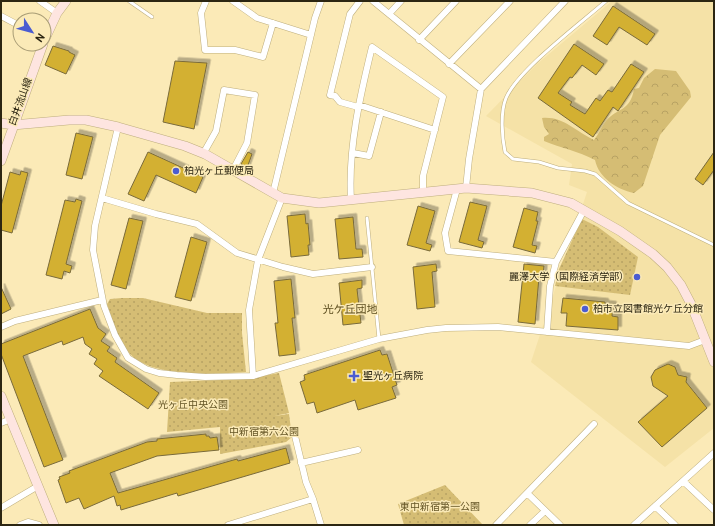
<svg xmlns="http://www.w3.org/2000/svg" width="715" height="526" font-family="Overpass,'Noto Sans JP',sans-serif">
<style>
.built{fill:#f5e2a7}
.forest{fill:url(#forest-crowns)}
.park{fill:url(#park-dots)}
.building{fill:#d3b030;stroke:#796a3b;filter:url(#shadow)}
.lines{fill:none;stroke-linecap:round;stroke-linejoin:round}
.lane-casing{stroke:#beae7d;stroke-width:4}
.street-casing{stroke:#beae7d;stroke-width:7}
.secondary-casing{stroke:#beae7d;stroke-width:10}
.lane{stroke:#fff;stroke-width:3}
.street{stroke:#fff;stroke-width:6}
.secondary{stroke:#fee5e0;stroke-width:9}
.poi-dot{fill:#4b5cd1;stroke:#fbeab7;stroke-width:1.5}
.labels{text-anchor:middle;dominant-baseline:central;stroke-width:3;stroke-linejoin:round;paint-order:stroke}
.street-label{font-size:10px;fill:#2c2612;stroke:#fbeab7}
.poi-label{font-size:10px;fill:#2c2612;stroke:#fbeab7;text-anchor:start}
.park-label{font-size:10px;fill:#645525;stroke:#fbeab7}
.neighbourhood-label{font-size:11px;fill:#5e4f20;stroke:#fbeab7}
</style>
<defs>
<pattern id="forest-crowns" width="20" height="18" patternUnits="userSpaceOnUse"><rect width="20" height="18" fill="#d5bd74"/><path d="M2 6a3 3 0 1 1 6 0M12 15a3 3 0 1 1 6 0" fill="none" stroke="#b7a263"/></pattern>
<pattern id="park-dots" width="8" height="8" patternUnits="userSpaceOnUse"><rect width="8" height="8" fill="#d5bd74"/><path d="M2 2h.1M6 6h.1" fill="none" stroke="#b7a263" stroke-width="1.8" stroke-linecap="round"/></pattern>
<filter id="shadow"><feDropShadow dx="3.5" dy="-3.5" stdDeviation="0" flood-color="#0004"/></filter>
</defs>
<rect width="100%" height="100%" fill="#fbeab7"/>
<path class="built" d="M612 1H714V428L665 467 531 362 587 192 569 185 572 164 486 116 537 64Z"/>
<path class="forest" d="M655 69 676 71 690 91 691 97 660 135 643 186 634 193C616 189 599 178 595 160 578 151 561 148 544 141V137L549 134 544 127 542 118C563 116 575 131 594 140 599 134 601 127 606 121 618 107 630 112 634 89L639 88 644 78Z"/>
<path class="park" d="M582 219 598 227 638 257 630 295 555 286 559 269Z
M122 298H143L207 313H242V333L246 372C215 374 153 378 130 354 118 341 113 321 107 304L110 299Z
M279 373 289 413 274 416 289 414 292 437 286 442 220 454V427L167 432 170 382 246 379Z
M445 485 483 525H404L398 504Z"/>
<path class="building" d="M613 6 655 34 647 45 619 27 607 45 593 36Z
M574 44 604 64 596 75 582 65 572 78 570 77 558 93 572 102 570 105 585 114 596 98 600 101 608 90 612 92 631 64 644 72 618 111 613 107 593 137 538 98Z
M53 46 69 51V52L75 55 66 74 45 65Z
M175 61 207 63 194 129 163 122Z
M76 133 93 137 82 179 66 175Z
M148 152 203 177 196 193 156 175 144 201 128 194Z
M248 152 252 154 247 168 241 164Z
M714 152V170L703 185 695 179Z
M21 171 28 173 12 233 1 230V206L10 172 20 175Z
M76 199 82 201 66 264 72 266 70 273 64 271 62 279 46 275 65 200 75 202Z
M470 202 487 206 478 240 484 242 482 248 459 242Z
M418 206 435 211 426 243 432 245 430 251 407 245Z
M524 208 538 212 536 221H538L532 245 537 246 535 253 513 247Z
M305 214 306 224 308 223 310 245H308L309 255 291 257 287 216Z
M353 217 356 249H362L363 257 339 259 335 219Z
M129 218 143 221 126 289 111 285Z
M191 237 207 242 191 301 175 297Z
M436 264 437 271 432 272 435 307 417 309 413 267Z
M524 264 544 266 543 275 539 277 535 324 518 322Z
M291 279 295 318H292L296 354 279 356 275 323H278L274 281Z
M362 280V288L357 289 361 323 343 325 339 283Z
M1 287 11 309 1 314Z
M563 298 605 302V304L613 305 612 316 618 317V330L566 326 567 313H561Z
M90 309 98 328 106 334 101 341 110 347 107 351 117 358 115 362 159 393 148 409 99 376 103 371 94 364 97 359 89 354 92 349 85 344 83 337 63 345 62 341 23 356 63 460 44 467 1 354V344Z
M380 350 382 355 387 354 397 385 392 387 396 398 358 410 355 400 317 413 314 402 307 404 300 382 305 380 304 375Z
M668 364 675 367 678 375 687 377 686 382 707 408 662 447 638 422 668 396 653 386 651 377 655 370Z
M206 434V436H209L210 438 217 437 219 450 157 456 110 473 118 493 237 459 238 461 286 448 290 463 178 496 177 493 121 510 120 505 117 506 114 496 84 509 79 498 66 503 58 480 60 479 59 477 70 473 69 471 147 442 157 441V439Z"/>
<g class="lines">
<g class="lane-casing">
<path id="lane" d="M129 1 152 17
M606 1C581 23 518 70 506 98 500 113 502 137 505 152L513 159 539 162 558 168 585 171 595 174 628 203 714 245
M367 218 379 339"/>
</g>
<g class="street-casing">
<path id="street" d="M40 1 57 13
M206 1 201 13 205 50H235L263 57 273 23
M233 1 257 18 311 35
M373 1 481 89
M389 14 401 1
M1 16 20 26
M419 40 456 1
M449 64 510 1
M359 105 435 130
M358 107 340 102 335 96 330 95 350 14 360 1
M118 127 95 226 93 250 104 306 115 335 128 358 146 369 159 373 177 375 205 377 253 376 379 339 427 330 446 328 498 327 689 346 705 340
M353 153 369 156 381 112
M203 154 216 131 224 90 255 95 247 143 233 170
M466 188 469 159 481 89 565 1
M457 189 445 233 448 251 556 262
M273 193 315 18 321 1
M102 198 156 214 197 224 237 253 283 267 313 274 372 267
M351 200C348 148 360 96 372 47L443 97 423 176V191
M1 327 15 321 102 300
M547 332 550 286 556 262 584 210
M253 376 249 310 258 260 282 198
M1 423 11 419
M295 436 306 482 313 499
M301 463 358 450
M683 481 714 510
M527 493 560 525
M655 506 675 525
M1 508 38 486
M20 525 28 522 39 525
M228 525 313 499 321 525
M496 525 594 424
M530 525 545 511
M634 525 714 453"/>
</g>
<g class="secondary-casing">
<path id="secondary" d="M44 41 57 13 66 1
M1 123 13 125 69 120H86L118 127 185 146 205 154 282 198 319 203 466 188 532 193 571 203 620 231 653 254 667 267 681 285 691 304 714 362
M1 161 43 44
M1 396 54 525"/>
</g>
<use href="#lane" class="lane"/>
<use href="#street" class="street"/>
<use href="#secondary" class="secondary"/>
</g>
<g class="poi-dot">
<circle cx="176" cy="171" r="4"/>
<circle cx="637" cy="277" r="4"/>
<circle cx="585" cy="309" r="4"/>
<path d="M352 370h4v4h4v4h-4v4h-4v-4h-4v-4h4z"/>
</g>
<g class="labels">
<g class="street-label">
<text transform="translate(21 102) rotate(-70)">白井流山線</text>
</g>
<g class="poi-label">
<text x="184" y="171">柏光ヶ丘郵便局</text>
<text x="629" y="277" text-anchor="end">麗澤大学（国際経済学部）</text>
<text x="593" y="309">柏市立図書館光ケ丘分館</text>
<text x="363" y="376">聖光ヶ丘病院</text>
</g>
<g class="park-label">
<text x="193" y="405">光ヶ丘中央公園</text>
<text x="264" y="432">中新宿第六公園</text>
<text x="440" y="507">東中新宿第一公園</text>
</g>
<g class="neighbourhood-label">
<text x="350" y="310">光ケ丘団地</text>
</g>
</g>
<rect width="715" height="526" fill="none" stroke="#2c2612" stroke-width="4"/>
<g transform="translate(32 32) rotate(126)"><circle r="19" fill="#fbeab7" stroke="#a89c75"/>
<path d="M0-3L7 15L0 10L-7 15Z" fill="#4b5cd1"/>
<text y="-6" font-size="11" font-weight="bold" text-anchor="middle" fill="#2c2612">N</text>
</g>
</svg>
